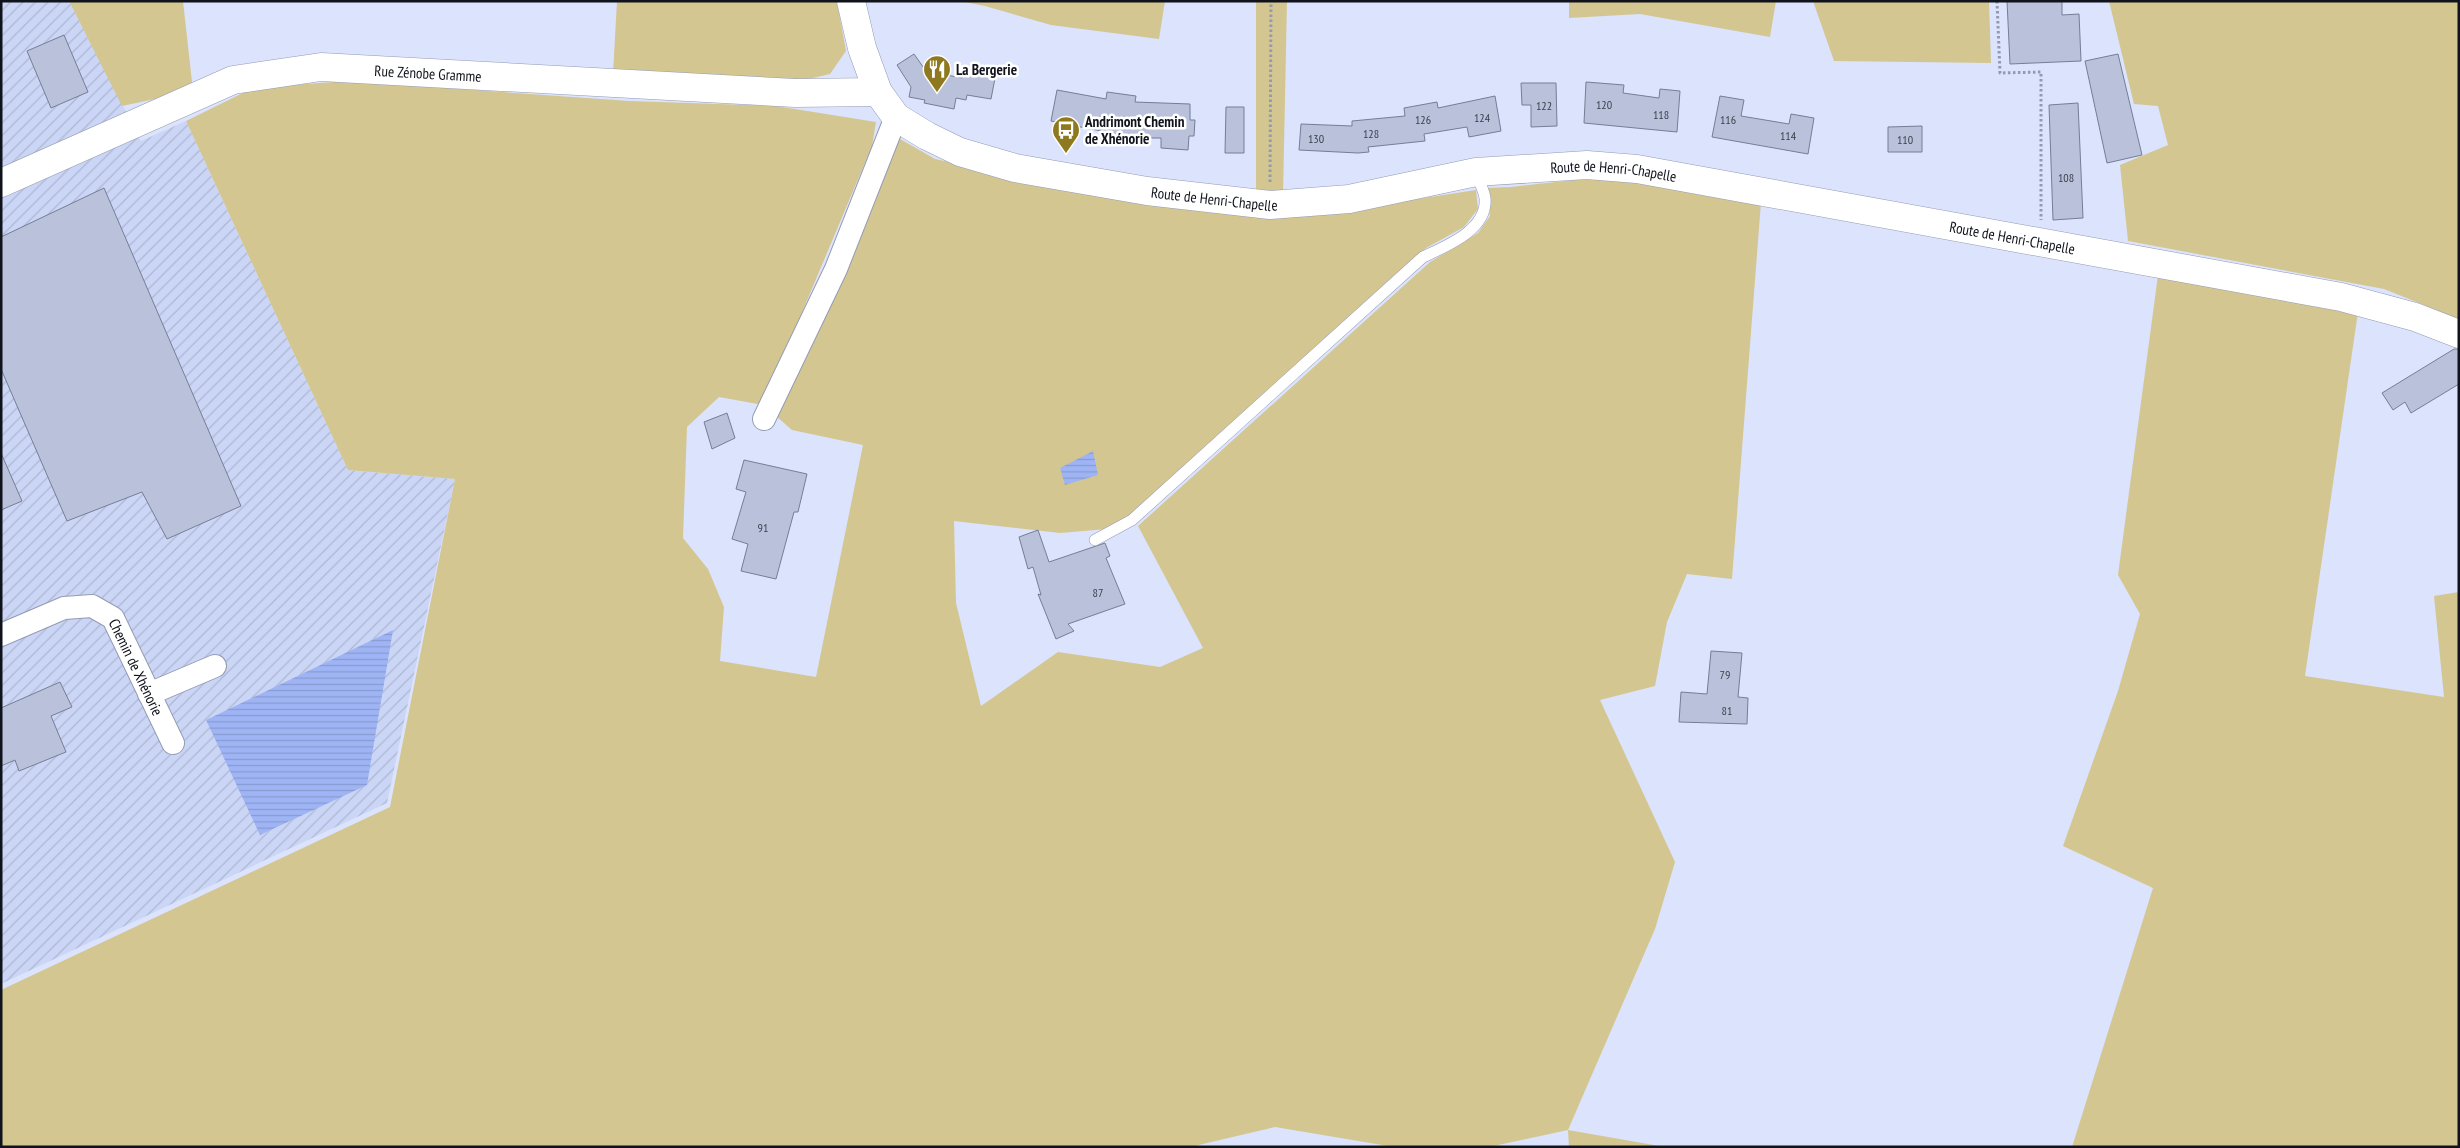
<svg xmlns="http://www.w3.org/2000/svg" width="2460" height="1148" font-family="'PT Sans Narrow',sans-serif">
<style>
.industrial{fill:url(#industrial-furrows)}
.green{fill:#d4c690}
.water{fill:url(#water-rules)}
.building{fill:#bac2db;stroke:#767e95}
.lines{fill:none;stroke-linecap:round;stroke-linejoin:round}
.service-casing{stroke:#949cb4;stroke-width:12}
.minor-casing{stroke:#949cb4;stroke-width:24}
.tertiary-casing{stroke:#949cb4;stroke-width:29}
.path{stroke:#949aae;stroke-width:3;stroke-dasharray:2.5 2.5;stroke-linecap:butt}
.service{stroke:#fff;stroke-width:11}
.minor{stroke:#fff;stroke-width:22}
.tertiary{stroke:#fff;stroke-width:28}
.labels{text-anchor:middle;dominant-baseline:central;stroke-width:5;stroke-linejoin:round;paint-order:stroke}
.number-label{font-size:12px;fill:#3a3f4b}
.poi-label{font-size:15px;font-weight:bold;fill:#10131b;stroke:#fff;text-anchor:start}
.street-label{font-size:15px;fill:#10131b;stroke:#fff}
</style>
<defs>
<pattern id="industrial-furrows" width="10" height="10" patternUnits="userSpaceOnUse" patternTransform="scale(1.25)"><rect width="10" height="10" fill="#cbd6f6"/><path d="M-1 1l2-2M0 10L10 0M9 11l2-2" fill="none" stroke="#adb7d2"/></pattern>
<pattern id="water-rules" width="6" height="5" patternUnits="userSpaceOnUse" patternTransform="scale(1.25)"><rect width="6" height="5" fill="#9fb4f5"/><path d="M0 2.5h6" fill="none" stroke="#889ad1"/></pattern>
</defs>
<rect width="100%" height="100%" fill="#dbe3fd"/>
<path class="industrial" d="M1 1H69L141 141 186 121 348 470 455 479 387 803 1 984Z"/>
<path class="green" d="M69 1H183L193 91 122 106Z
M617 1H837L846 51 830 74 796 82 613 74Z
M960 1H1165L1159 39 1051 25 985 6Z
M1256 1H1287L1283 194 1256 192Z
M1569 1H1776L1770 37 1640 14 1569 18Z
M1813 1H1989L1991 63 1834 61Z
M2109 1H2459V319L2384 289 2128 241 2120 165 2168 145 2158 106 2134 104Z
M346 81 629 101 776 106 876 122 872 146 763 405 719 397 687 427 683 538 708 569 724 607 720 661 816 677 863 445 792 430 776 416 893 135 935 159 1037 181 1205 212 1307 216 1476 190 1478 209 1464 227 1426 248 1131 514 1107 529 1060 533 954 521 956 603 981 706 1058 652 1160 667 1203 648 1138 526 1430 262 1478 233 1490 216 1487 188 1511 187 1611 176 1761 202 1732 579 1687 574 1667 622 1655 686 1600 700 1675 862 1655 929 1568 1130 1665 1147H1569L1568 1130 1489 1147H1394L1275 1127 1190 1147H1V990L390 807 455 479 348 470 186 121 253 88Z
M2158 275 2358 312 2305 676 2444 697 2434 596 2459 592V1147H2072L2153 888 2063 846 2118 691 2140 614 2118 575Z"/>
<path class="water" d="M1093 451 1098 475 1065 485 1060 468Z
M393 630 367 785 260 835 206 720Z"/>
<path class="building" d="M2007 1H2062V15L2079 14 2081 61 2010 64Z
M64 35 88 92 51 108 27 51Z
M914 54 926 71 962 78 963 75 968 76 971 67 996 73 991 99 967 95 966 100 956 98 954 109 924 103 925 100 909 97 911 87 897 65Z
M2118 54 2142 155 2107 163 2085 61Z
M1586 82 1624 85 1623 93 1659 98 1660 89 1680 91 1677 132 1584 123Z
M1521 83H1556L1557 126 1531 127V105H1522Z
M1057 90 1106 99 1107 92 1136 96 1135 102 1190 104V120H1195L1194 136H1189L1188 150 1161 148V138H1129L1128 146 1099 141 1101 131 1051 121Z
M1495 96 1501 131 1469 137 1467 127 1424 134 1425 141 1368 147 1369 152 1358 153 1299 150 1301 124 1352 126V121L1405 116 1404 108 1437 102 1438 108Z
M1720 96 1744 100 1741 116 1789 124 1791 114 1814 118 1808 154 1712 137Z
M2078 103 2083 218 2053 220 2049 105Z
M1226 107H1244V153H1225Z
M1922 126V152H1888V127Z
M104 188 241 506 167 539 142 492 67 521 1 369V237Z
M2454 349H2459V384L2411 413 2405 402 2393 410 2382 393Z
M727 413 735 438 712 449 704 422Z
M1 453 22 501 1 510Z
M744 460 807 474 798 512H794L776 579 741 571 748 544 732 539 746 492 736 489Z
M1038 530 1049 562 1105 543 1110 556 1106 558 1125 604 1068 624 1074 631 1056 639 1038 594 1041 595 1033 567 1028 569 1019 537Z
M1711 651 1742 653 1738 697 1748 698 1747 724 1679 722 1681 692 1707 694Z
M60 682 72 707 51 716 66 752 19 771 15 760 1 766V708Z"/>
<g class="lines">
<g class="service-casing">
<path id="service" d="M1095 540 1132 520 1423 257C1446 246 1488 230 1485 198 1484 190 1478 180 1476 172"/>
</g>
<g class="minor-casing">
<g id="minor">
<path d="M764 419 836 269 896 117"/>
<path id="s1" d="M1 635 64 608 92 606 113 618 173 743"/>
<path d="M149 694 215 666"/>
</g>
</g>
<g class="tertiary-casing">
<g id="tertiary">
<path id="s2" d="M851 1 862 48 878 92 896 117 927 136 960 152 1015 168 1147 191 1270 205 1349 199 1476 172 1587 165 1637 169 2341 297 2415 317 2459 334"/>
<path id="s3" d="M1 183 233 80 321 67 795 93 878 92"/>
</g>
</g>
<path class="path" d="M1997 1 2000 73 2041 72V220
M1270 182 1271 1"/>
<use href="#service" class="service"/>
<use href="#minor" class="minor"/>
<use href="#tertiary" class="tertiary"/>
</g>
<defs>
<g id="restaurant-pin" transform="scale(1.4375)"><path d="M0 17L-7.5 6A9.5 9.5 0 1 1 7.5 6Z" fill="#8f791e" stroke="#fff"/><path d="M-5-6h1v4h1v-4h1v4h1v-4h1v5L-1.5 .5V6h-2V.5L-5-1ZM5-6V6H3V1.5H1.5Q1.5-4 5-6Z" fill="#fff"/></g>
<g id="bus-pin" transform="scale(1.4375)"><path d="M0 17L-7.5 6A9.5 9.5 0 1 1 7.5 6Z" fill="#8f791e" stroke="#fff"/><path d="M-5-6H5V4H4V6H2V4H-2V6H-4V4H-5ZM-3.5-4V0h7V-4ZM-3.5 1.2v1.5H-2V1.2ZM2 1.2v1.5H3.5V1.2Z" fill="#fff"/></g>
</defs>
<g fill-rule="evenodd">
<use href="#restaurant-pin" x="937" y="69"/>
<use href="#bus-pin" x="1066" y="130"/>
</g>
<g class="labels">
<g class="number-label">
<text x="1604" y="104">120</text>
<text x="1544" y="105">122</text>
<text x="1661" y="114">118</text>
<text x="1482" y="117">124</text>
<text x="1423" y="119">126</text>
<text x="1728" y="119">116</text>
<text x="1371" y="133">128</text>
<text x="1788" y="135">114</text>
<text x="1316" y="138">130</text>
<text x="1905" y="139">110</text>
<text x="2066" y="177">108</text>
<text x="763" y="527">91</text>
<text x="1098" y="592">87</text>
<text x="1725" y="674">79</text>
<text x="1727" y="710">81</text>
</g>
<g class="poi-label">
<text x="956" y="69">La Bergerie</text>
<text x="1085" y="121">Andrimont Chemin<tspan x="1085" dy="17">de Xhénorie</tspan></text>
</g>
<g class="street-label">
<text stroke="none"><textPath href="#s3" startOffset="450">Rue Zénobe Gramme</textPath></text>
<text stroke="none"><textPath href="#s2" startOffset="861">Route de Henri-Chapelle</textPath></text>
<text stroke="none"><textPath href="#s2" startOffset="458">Route de Henri-Chapelle</textPath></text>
<text stroke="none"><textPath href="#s2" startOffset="1266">Route de Henri-Chapelle</textPath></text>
<text stroke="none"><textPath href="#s1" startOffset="175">Chemin de Xhénorie</textPath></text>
</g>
</g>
<rect width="2460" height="1148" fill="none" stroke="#10131b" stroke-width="5"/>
</svg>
